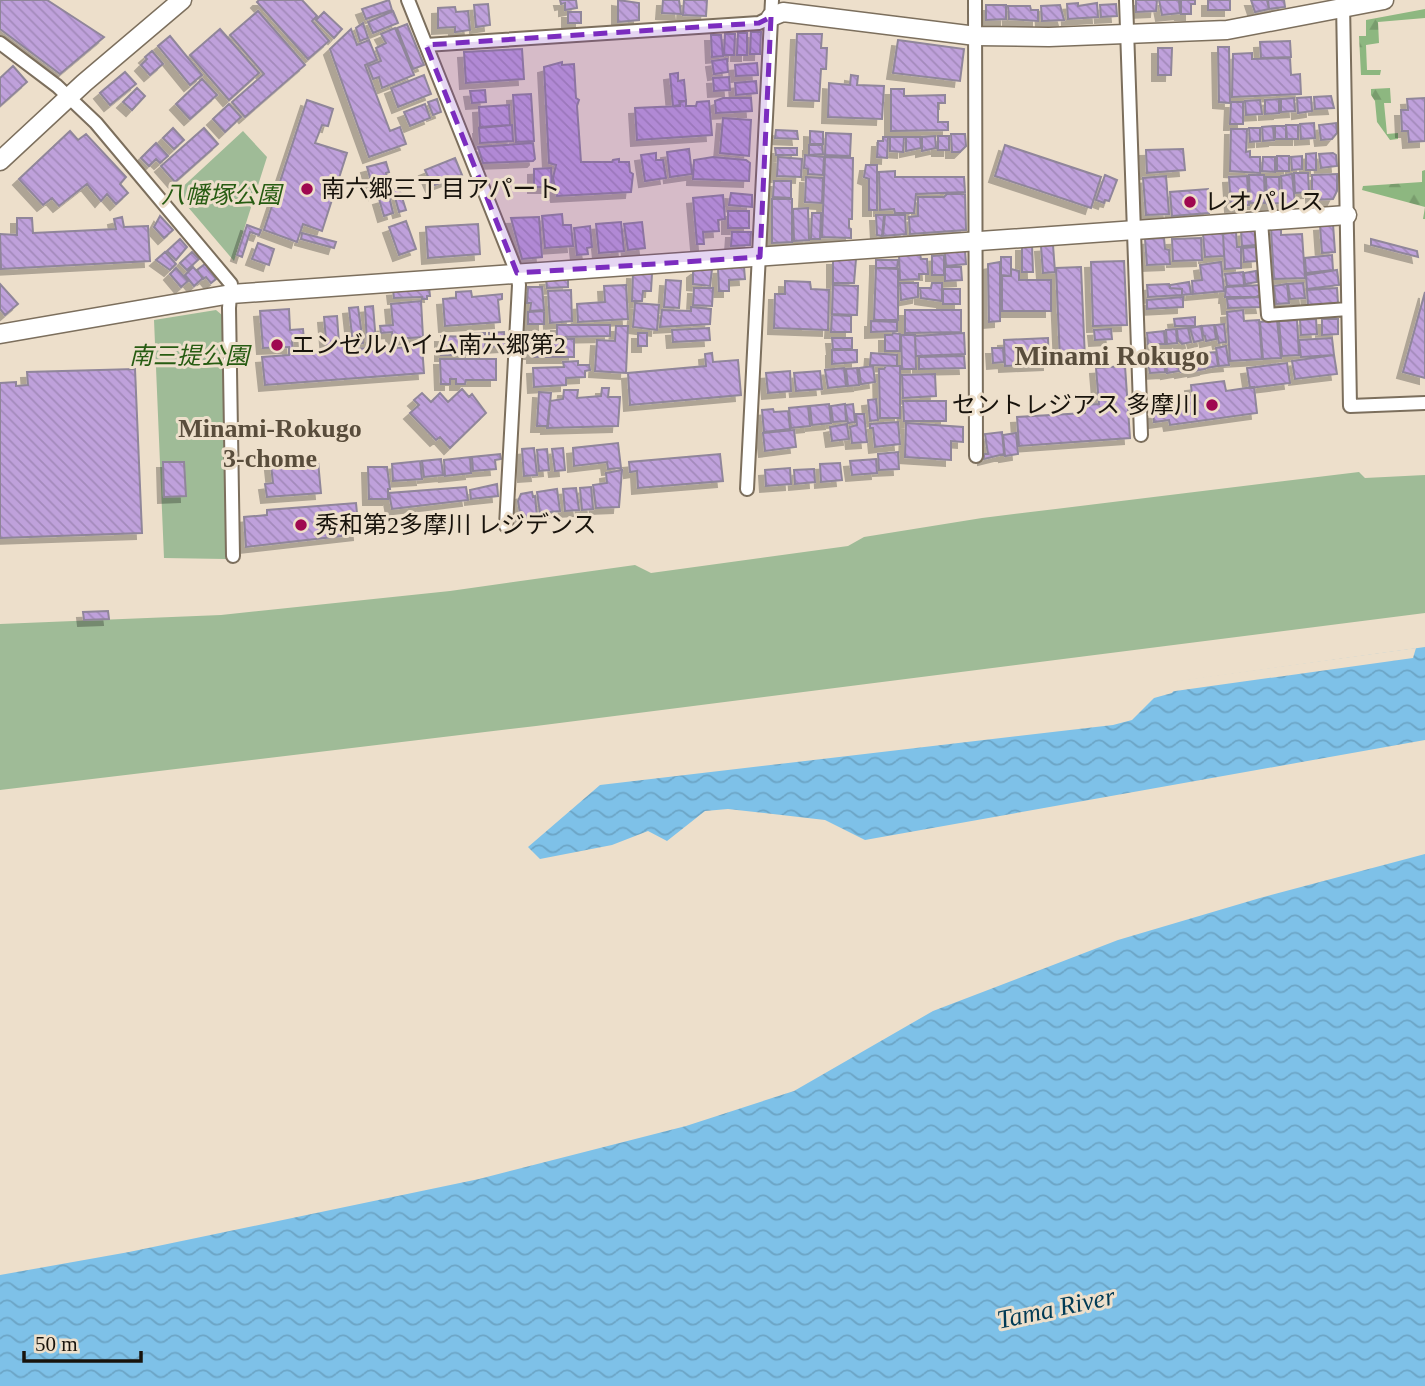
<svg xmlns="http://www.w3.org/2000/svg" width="1425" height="1386" font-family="'Times New Roman','Noto Sans JP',serif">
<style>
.forest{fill:url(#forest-firs)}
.park{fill:#9fbb97}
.water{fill:url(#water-waves)}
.pier{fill:#eddfcb}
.building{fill:url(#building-back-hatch);stroke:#90869a;stroke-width:2;filter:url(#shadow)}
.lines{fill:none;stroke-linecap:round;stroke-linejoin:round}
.street-casing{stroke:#7c6f5d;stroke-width:16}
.secondary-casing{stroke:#7c6f5d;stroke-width:21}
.street{stroke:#fff;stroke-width:12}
.secondary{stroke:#fff;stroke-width:18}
.marked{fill:#7b2cbf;fill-opacity:0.2;stroke:#7b2cbf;stroke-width:5;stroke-dasharray:14 9;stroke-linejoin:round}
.poi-dot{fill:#9f0850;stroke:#eddfcb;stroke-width:2.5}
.labels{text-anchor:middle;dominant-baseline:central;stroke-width:6;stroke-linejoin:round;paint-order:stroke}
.poi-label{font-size:24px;fill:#18130c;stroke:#eddfcb;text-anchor:start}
.park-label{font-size:24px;font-style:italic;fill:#275c12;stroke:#eddfcb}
.neighbourhood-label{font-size:26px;font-weight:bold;fill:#594d3c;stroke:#eddfcb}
.water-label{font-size:26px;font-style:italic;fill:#003a54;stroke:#eddfcb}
.quarter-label{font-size:28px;font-weight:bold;fill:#594d3c;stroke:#eddfcb}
</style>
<defs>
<pattern id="forest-firs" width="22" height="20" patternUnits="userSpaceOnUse" patternTransform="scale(1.75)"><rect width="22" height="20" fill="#8db780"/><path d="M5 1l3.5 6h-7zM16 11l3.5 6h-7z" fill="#799c6d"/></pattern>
<pattern id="water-waves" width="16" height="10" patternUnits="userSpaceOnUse" patternTransform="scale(1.75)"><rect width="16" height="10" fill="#7ec1e8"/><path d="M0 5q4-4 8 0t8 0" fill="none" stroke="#6ca5c6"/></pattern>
<pattern id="building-back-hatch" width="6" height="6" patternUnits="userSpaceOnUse" patternTransform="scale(1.75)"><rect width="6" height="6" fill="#bfa1db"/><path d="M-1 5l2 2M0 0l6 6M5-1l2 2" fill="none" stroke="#a38abb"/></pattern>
<filter id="shadow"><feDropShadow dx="-6" dy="6" stdDeviation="0" flood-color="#0004"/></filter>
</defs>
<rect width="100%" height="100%" fill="#eddfcb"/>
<path class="forest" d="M1425 9V18L1378 22 1379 43 1366 45 1367 70H1381L1380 75H1361L1359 36H1366V20Z
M1390 88 1391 103H1384L1387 134 1398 133V139L1390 140 1377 122 1375 101 1371 95V89Z
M1425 170V219H1423L1425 207 1362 190 1363 186 1422 182V171Z"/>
<path class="park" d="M243 131 267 157 234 261 176 193Z
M216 310 222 315 226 559 164 558 154 320Z
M1359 472 1365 478 1425 475V613L536 726 0 790V624L221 615 450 591 635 565 651 573 848 546 864 537 982 518Z"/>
<path class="water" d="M1425 647V740L865 840 825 820 728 809 705 811 667 841 648 831 612 845 540 859 528 847 600 785 1113 725 1132 720 1154 698 1172 693 1181 681Z
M1425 854V1386H0V1275L129 1252 479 1179 686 1126 794 1091 933 1011 1118 940 1260 898Z"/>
<path class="pier" d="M1416 648 1413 658 1154 694 1170 690 1176 681Z"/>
<path class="building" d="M0 0H47L104 37 60 74 0 29Z
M259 0H302L317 16 312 21 329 41 308 59 257 2Z
M389 0 392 10 366 19 362 9Z
M560 0H576L577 8 565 10V3L561 4Z
M618 0 639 3V20L618 22Z
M663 0H679L681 14 662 13Z
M684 0H707L706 16 683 15Z
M1136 0H1157L1156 11 1136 12Z
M1159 0H1179L1180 13 1162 15Z
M1181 0H1195V4H1191V14H1181Z
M1208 0H1230V10H1208Z
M1251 0H1267L1269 9 1255 12Z
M1268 0H1284L1285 7 1269 9Z
M1078 3V6L1097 3 1098 17 1068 19 1067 4Z
M488 4 490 25 476 27 474 5Z
M1116 4 1117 16 1101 17 1100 5Z
M986 5H1006V19L986 20Z
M1060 5 1064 20 1042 21 1041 6Z
M1008 6H1030L1031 10H1038V21L1009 19Z
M455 7 456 12 468 11 470 30 455 32V27L438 28V8Z
M258 11 305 65 245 117 232 102 264 74 230 35Z
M393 11 398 23 373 33 368 22Z
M324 12 342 29 334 38 316 20Z
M568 12H581V23H568Z
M363 23 368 38 360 41 356 28Z
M407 24 424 65 413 69 397 28Z
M395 28 414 75 382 88 379 77 373 79 368 66 381 61 376 48 386 43 381 34Z
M220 29 259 73 229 100 190 55Z
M351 29 357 45 369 40 377 60 365 65 390 131 400 127 406 144 369 157 330 49Z
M751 32H761L760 54H750Z
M738 33H747V55H737Z
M725 34H735L734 55H724Z
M797 34H822L821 48H827L826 69H821L819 101 794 100Z
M711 35H721L723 56 712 57Z
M170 36 202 75 190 85 158 46Z
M898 40 964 49 960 81 893 73Z
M1290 41 1291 57 1261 58 1260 42Z
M1218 47H1229L1230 103 1219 102Z
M1158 48H1172L1171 75H1158Z
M522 49 524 79 466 83 464 52Z
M152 51 163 64 150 75 141 65 147 59 145 57Z
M1252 53V59L1290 58 1291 75 1300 74 1301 94 1232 97 1233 54Z
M727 59 728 72 714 74 712 61Z
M562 62V65L574 64 576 98 579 100 577 106 581 162H612L613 160 619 159V162H629L630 172 633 174 631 192 557 196 553 178 556 165 549 163 544 67Z
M757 63 758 75 736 76 735 65Z
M13 66 27 82 0 106V78Z
M125 72 136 84 110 105 100 93Z
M678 73V81L684 80 686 101H679L680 105 673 106 670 74Z
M424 75 431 94 398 107 391 88Z
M851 75 858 76 857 85 884 86 882 119 828 117 829 83 850 85Z
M729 77 730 90 714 91 713 78Z
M202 79 217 95 190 119 176 104Z
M756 81 757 93 736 95 735 83Z
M137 88 145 96 132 110 123 102Z
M891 89H904V96L945 95V103H938V122H948V130L891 131Z
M485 90 486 102 472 103 470 91Z
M531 94 534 141 516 142 513 95Z
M1331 96 1334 108 1315 109 1314 97Z
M1311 97 1312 111 1298 113 1297 98Z
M723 98H751L752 111 716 113 715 101Z
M1294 98 1295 111 1281 112V99Z
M1425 98V141L1409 142 1408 131H1402L1401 110H1408L1407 99Z
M437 99 441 112 433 115 428 102Z
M1279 99V113L1265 114V100Z
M307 100 333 109 328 126 322 125 315 143 347 153 322 231 303 224 297 242 264 230Z
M1260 100 1262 114 1246 115 1245 101Z
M686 101V106H696L697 102 709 101 712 135 637 140 635 108 680 106V102Z
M1231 102H1243V124H1230Z
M229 104 241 117 225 132 213 119Z
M425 104 430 118 410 126 404 112Z
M509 105 510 125 480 127 479 107Z
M723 118 751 120 749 156 720 153Z
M1314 123 1315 138 1301 139 1300 124Z
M1336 123 1337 133 1332 139 1321 140 1319 125Z
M512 125 513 141 480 143 479 128Z
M1286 125H1298V139H1287Z
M1273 126 1274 140 1263 141 1262 127Z
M1275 126H1286V139H1275Z
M173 128 184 140 174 149 163 138Z
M204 128 218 144 175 182 161 166Z
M1249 128H1260V141L1250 142Z
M1231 129H1247L1246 152 1250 151V157H1260V173L1230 171Z
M776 130 797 131 798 139 775 138Z
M70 131 78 140 86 134 126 177 120 184 128 193 116 204 107 194 101 201 87 184 59 206 52 198 43 205 19 179Z
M810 131 823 132V144H810Z
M826 133 851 134 850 156 825 155Z
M951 134H965L966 146 960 152H952Z
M935 136 936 148 922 151V137Z
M938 136H949V150H938Z
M883 137H888L887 158 877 157 878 141H883Z
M890 137H904L903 152 890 151Z
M906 137H920L921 148 906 151Z
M156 143 168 156 160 163 156 159 149 166 141 158Z
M533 143 535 159 533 161 483 163 478 147Z
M809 145H822L823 154 809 155Z
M1005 145 1101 177 1091 208 995 176Z
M775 148H797V155H776Z
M689 149 692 174 670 177 667 152Z
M1183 149 1185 170 1147 173 1146 150Z
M656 153V160H663L666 178 645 181 641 155Z
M1316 153V170H1306V154Z
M1333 153 1336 155 1337 166 1321 168 1319 154Z
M805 155 824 157 823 175 808 174V169L804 168Z
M1277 156H1289V171H1277Z
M1302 156V169L1292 170 1291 157Z
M713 157 746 160 750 163 749 181 693 179 694 160Z
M778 157 802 159 801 177 777 176Z
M825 157 853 158 852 219H849V228L851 229V238L822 237Z
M1263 157H1275V172L1262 171Z
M455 158 462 175 432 186 425 170Z
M386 162 389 172 386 173 387 177 371 181 367 167Z
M866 165H877V210H869V179L864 177Z
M551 168 552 187H534V169Z
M895 171V177H964L965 192 916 194 914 213H895L894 209 880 210 879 172Z
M1294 173H1308L1309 192 1295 193Z
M1292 174 1295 204 1283 206 1281 176Z
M1337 174V191L1333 199 1312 200V175Z
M1105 175 1117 180 1109 201 1105 200 1104 203 1096 200Z
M1249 175H1264L1265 203H1250Z
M1166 176 1169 214 1146 215 1143 178Z
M1247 176 1249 205 1231 206 1229 177Z
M806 177 823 178 822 203 805 202Z
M1266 177H1279L1280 203 1267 204Z
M388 179 391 189 375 194 372 183Z
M774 181H791V198L773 197Z
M399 188 406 210 399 212 393 190Z
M1208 189 1209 213 1172 216 1170 192Z
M731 193 752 195V207L729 205Z
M947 194H965L966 230 910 234 909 217 918 216V197H944Z
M723 195 725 219 718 220 719 231 703 232 704 244H697L693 198Z
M389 196 393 213 384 216 379 199Z
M772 199H792V242L772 243Z
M808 208 809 240 794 241 793 209Z
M728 211H749V228H728Z
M812 213H821L820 239H811Z
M562 214 563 225H571L573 246 545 248 542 216Z
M876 215H884L882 236 877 235Z
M885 215H905L906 234 883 236Z
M160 216 173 230 164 238 154 227Z
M122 217 124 227 148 226 150 261 1 269 0 234 17 235V218H32L33 233 116 229 114 219Z
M539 217 542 257 522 259 511 218Z
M406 221 416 249 399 255 389 227Z
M621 222 624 251 599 253 596 224Z
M642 222 645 248 628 250 624 224Z
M478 224 480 254 428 258 426 227Z
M1333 224 1335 252 1322 253 1320 225Z
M247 225 261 230 259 235 250 232 242 257 237 255Z
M590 226 592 247 587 248 588 254 577 255 574 228Z
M1281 228V235L1302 234 1305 278 1274 279 1271 229Z
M1256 229 1257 245 1242 246 1241 231Z
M732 232H751L750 245 731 246Z
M1236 232 1237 247H1241V268L1225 269 1223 234Z
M302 233 336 242 334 248 301 239Z
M1223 233 1224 256 1205 257 1203 234Z
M1164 238 1165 249 1169 250 1170 264 1147 265 1145 239Z
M1201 238 1202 260 1173 261 1172 239Z
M180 239 187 247 176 260 167 251Z
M1371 239 1417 251 1418 257 1371 245Z
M258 243 274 249 269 265 252 259Z
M1022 245H1032L1033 272H1022Z
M1053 245 1055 272 1043 273 1041 246Z
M1256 247 1257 261 1244 262 1243 248Z
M965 251 966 264 946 266 945 252Z
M165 252 176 264 170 270 156 260Z
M192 252 199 259 187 270 180 263Z
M920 254 921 259H927L928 274H919V279L900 280 899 255Z
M944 255V275H932V256Z
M1332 255 1333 270 1306 273 1305 258Z
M1001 257H1011V276L1001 275Z
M833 259H856L854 283H833Z
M876 260H898L897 268H876Z
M1124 261 1127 325 1093 326 1091 262Z
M1000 262V321L989 322 988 264Z
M1221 262 1224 291 1193 294 1192 281 1202 280 1200 265Z
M205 264 216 279 211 283 206 277 203 279 197 270Z
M193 267 203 278 194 286 185 275Z
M744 267 745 279 729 280V291H719L718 268Z
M945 267H961L962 280 945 281Z
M1081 267 1085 359 1060 360 1056 268Z
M176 268 188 281 181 287 170 274Z
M876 268 898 269V320H874Z
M697 269H712L710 286 693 284V272Z
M1011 269 1019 271V280H1051V311H1002V276H1011Z
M1337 270 1339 285 1307 289 1306 275Z
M1256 271 1257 282 1245 284 1244 273Z
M1243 272 1244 285 1227 286 1225 274Z
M633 273 652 274 651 291H643L642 301H632Z
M568 278V287L547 288 546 279Z
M666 280 681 281 679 308 664 307Z
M785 281 810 282 811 289 829 290 828 330 774 328 775 294H785Z
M1189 282 1191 294 1182 295V289L1170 288V285Z
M900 283H918V297L901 300Z
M932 283H942V301L921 298 920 288H931Z
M1303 283 1305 298 1290 299 1288 284Z
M0 284 18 304 5 315 0 309Z
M1169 284 1170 288 1182 289V295L1148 297 1147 285Z
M1287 284 1289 303 1276 304 1274 286Z
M626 285 628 319 578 322 577 304 605 302 604 286Z
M833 285 858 286 857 315 832 314Z
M1261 285V294L1256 297H1225L1226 287Z
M429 287 430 296H427V299H422V297L394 298 393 290Z
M528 287H542L544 310 530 311 531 303H527Z
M694 288H713L712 306 693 305Z
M1337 288 1338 303 1308 305 1307 290Z
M943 289H960V304H943Z
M571 290 572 321 550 323 548 291Z
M471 291 472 297 502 294V299L498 300 500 322 445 326 443 299 456 298V292Z
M1425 292V378L1403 372Z
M1183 297V307L1147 309V300Z
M1260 297 1262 307 1228 308 1227 299Z
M421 301 423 337 396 339 397 348 422 346 424 373 265 385 262 357 289 355V347L263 348 260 311 289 309 290 330 303 329 304 340 292 341 293 352 327 350 324 317 337 316 339 343 351 342V349L393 347 392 332 381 333 380 326 393 325 391 304Z
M635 303 659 305 657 330 633 327Z
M373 306 376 342 367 343 365 307Z
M358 307 363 343 353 345 349 308Z
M691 307 711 309 710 324 660 327 662 310 691 311Z
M905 310H961V332L905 333Z
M1243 310 1244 321 1259 320 1262 359 1230 361 1227 312Z
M544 311V324H528V312Z
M832 315 851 316V332H831Z
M1195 317V326H1175L1174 319Z
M1316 319 1317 334 1301 335 1300 320Z
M1322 319H1338V334L1322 335Z
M1277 320 1281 358 1263 359 1260 322Z
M1297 320 1299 355 1282 356 1279 321Z
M871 321 897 322V331L871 332Z
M1224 324 1226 342 1219 343 1215 325Z
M557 325H610V336L557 337Z
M1214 325 1216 339 1206 341 1205 336 1203 335 1202 326Z
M616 326H628L626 373 595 371 597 340 615 341Z
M1201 326 1203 340 1194 342 1190 328Z
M709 328 710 340 673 342 672 330Z
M1188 328 1191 342 1182 344 1178 340 1177 329Z
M1111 329 1112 339 1095 340 1094 330Z
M1176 329 1177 343 1167 344 1166 330Z
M1164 331 1165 344H1148L1147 333Z
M504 332 505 346 490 347 489 333Z
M474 333H485V353H475Z
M638 333H647V346H638Z
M893 333 900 334V351H885V335H892Z
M964 333 965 354 916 356 915 336Z
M901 335H915L916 369H902Z
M441 336 471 337V355H441Z
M832 338H852V349H833Z
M1048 338 1049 364 1005 366 1004 340Z
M1332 338 1334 355 1301 357 1299 340Z
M530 339H574V357H533V353H530Z
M1226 346 1229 365 1219 366 1216 348Z
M992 348H1003L1004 362 993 363Z
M832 350H857V362L832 364Z
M1216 352 1218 366 1206 368V353Z
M712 353 713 362 738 360 741 395 630 405 628 373 706 366 705 354Z
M871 353 897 355V366L870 365Z
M1202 353 1205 369 1194 371 1191 358Z
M1334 355 1337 374 1295 379 1292 361Z
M964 356 965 368 919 369V357Z
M1178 356H1190L1193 370 1181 372Z
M1164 357 1165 372 1150 373 1148 362Z
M1172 357H1178L1179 371 1167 373 1166 360Z
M440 359H496V380H466L465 384H456V379H450V384H441Z
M578 361V365H589L590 370 585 371V377L566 378V385L534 387 533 368 564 367 563 362Z
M1287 363 1290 383 1250 388 1247 368Z
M873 366 875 382 861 384 859 368Z
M886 366H900V418H880L879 369H884Z
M1125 366 1130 438 1019 446 1017 417 1085 413 1084 405 1099 404 1096 368Z
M844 368 846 386 828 388 825 370Z
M857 368 859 385 848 386 846 369Z
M135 369 142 533 0 538V383L16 382V386L28 385 27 372Z
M790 371 791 391 768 393 766 373Z
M820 371 822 389 796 391 794 373Z
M935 374 936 396 903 398 902 375Z
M1224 381 1226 391 1254 387 1257 413 1170 425 1169 420 1154 422 1153 413 1168 411 1166 399 1192 395 1191 385Z
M602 388H609L608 397H620L618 426 547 428 550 401 563 399 564 390H578L577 398 601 396Z
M462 389 469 397 472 394 486 413 450 448 440 437 436 440 410 413 419 405 414 400 422 393 431 402 440 393 448 402Z
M539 392 551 393 548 426H537Z
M876 399 878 420 870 421 868 400Z
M903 401H946V421H904Z
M829 404 831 423 812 425 810 406Z
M845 404 846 421 833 422 831 406Z
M853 404 855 422 848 423 845 405Z
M808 406 810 426 791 428 789 408Z
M773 409 774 412 788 411 790 429 764 432 762 410Z
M856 414H864L867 442 852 443 850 427 857 425Z
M898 422 900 444 875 447 873 428H870V424Z
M906 423 963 427V442L951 441V460L905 457Z
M847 424 849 439 832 441 830 427Z
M794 430 796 447 765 451 763 433Z
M1002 432 1004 454 984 459V454H988L985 434Z
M1016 433 1018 454 1005 456 1003 435Z
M618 443 621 468 608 469 607 462 574 466 573 448Z
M534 448 537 475 524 476 522 449Z
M563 448 565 470 555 471 552 449Z
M547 449 549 470 539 471 537 450Z
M898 452 899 469 879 470 878 454Z
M500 454 501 459 495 460 496 469 473 471 472 457Z
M720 454 723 481 638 488 637 471 630 472 629 462Z
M470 457 471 473 445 476 444 460Z
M441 459 443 475 424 477 422 461Z
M876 459 877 473 852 475 850 461Z
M318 461 321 493 267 497 265 484 273 483 271 465Z
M420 461 422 479 393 481 392 464Z
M163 462H184L186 496 164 497Z
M840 463 842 480 821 482 820 464Z
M368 467H387L390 489H388V499H369Z
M790 468 791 484 766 486 765 470Z
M814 469 815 482 795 484 794 470Z
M622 470 619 507 596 508 593 485 607 483 606 473Z
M497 484 498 496 471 499 470 490Z
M466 487 468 500 392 509 389 493Z
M591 487 593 509 582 510 580 488Z
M576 488 579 510 565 511 563 489Z
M557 489 560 511 540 513 537 492Z
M532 492 533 497 535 496 537 517 521 519 518 501 521 494Z
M356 503 359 534 246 547 244 517 267 515V510Z
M108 611 109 619 84 620 83 612Z"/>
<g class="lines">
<g class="street-casing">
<path id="street" d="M408 0 517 273 519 285 506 526
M975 0 976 456
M1126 0 1141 435
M1343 2 1350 406 1425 403
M0 43 57 86 96 123 231 284 229 308 233 556
M426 45 759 23 771 17
M1261 221 1268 315 1348 309
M747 489 772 0"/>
</g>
<g class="secondary-casing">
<path id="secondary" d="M771 17 783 12 976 36 1049 37 1227 30 1384 0
M0 161 84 83 182 0
M0 334 231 294 1347 215"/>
</g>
<use href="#street" class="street"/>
<use href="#secondary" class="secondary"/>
</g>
<path class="marked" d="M771 17 760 257 517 273 426 45 759 23Z"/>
<g class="poi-dot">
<circle cx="307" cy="189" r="7"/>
<circle cx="1190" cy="202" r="7"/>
<circle cx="277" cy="345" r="7"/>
<circle cx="1212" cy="405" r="7"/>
<circle cx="301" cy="525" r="7"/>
</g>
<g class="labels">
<g class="poi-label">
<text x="321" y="189">南六郷三丁目アパート</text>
<text x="1204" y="202">レオパレス</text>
<text x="291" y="345">エンゼルハイム南六郷第2</text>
<text x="1198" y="405" text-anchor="end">セントレジアス 多摩川</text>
<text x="315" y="525">秀和第2多摩川 レジデンス</text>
</g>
<g class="park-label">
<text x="221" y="195">八幡塚公園</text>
<text x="189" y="356">南三提公園</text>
</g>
<g class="neighbourhood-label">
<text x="270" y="428">Minami-Rokugo<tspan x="270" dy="30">3-chome</tspan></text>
</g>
<g class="water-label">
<text transform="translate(1056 1308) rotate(-12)">Tama River</text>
</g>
<g class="quarter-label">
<text x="1112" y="355">Minami Rokugo</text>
</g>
</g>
<path d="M24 1351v10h117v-10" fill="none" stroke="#18130c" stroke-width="3.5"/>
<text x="35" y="1351" font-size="21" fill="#18130c" stroke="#eddfcb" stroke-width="5" paint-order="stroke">50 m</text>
</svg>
